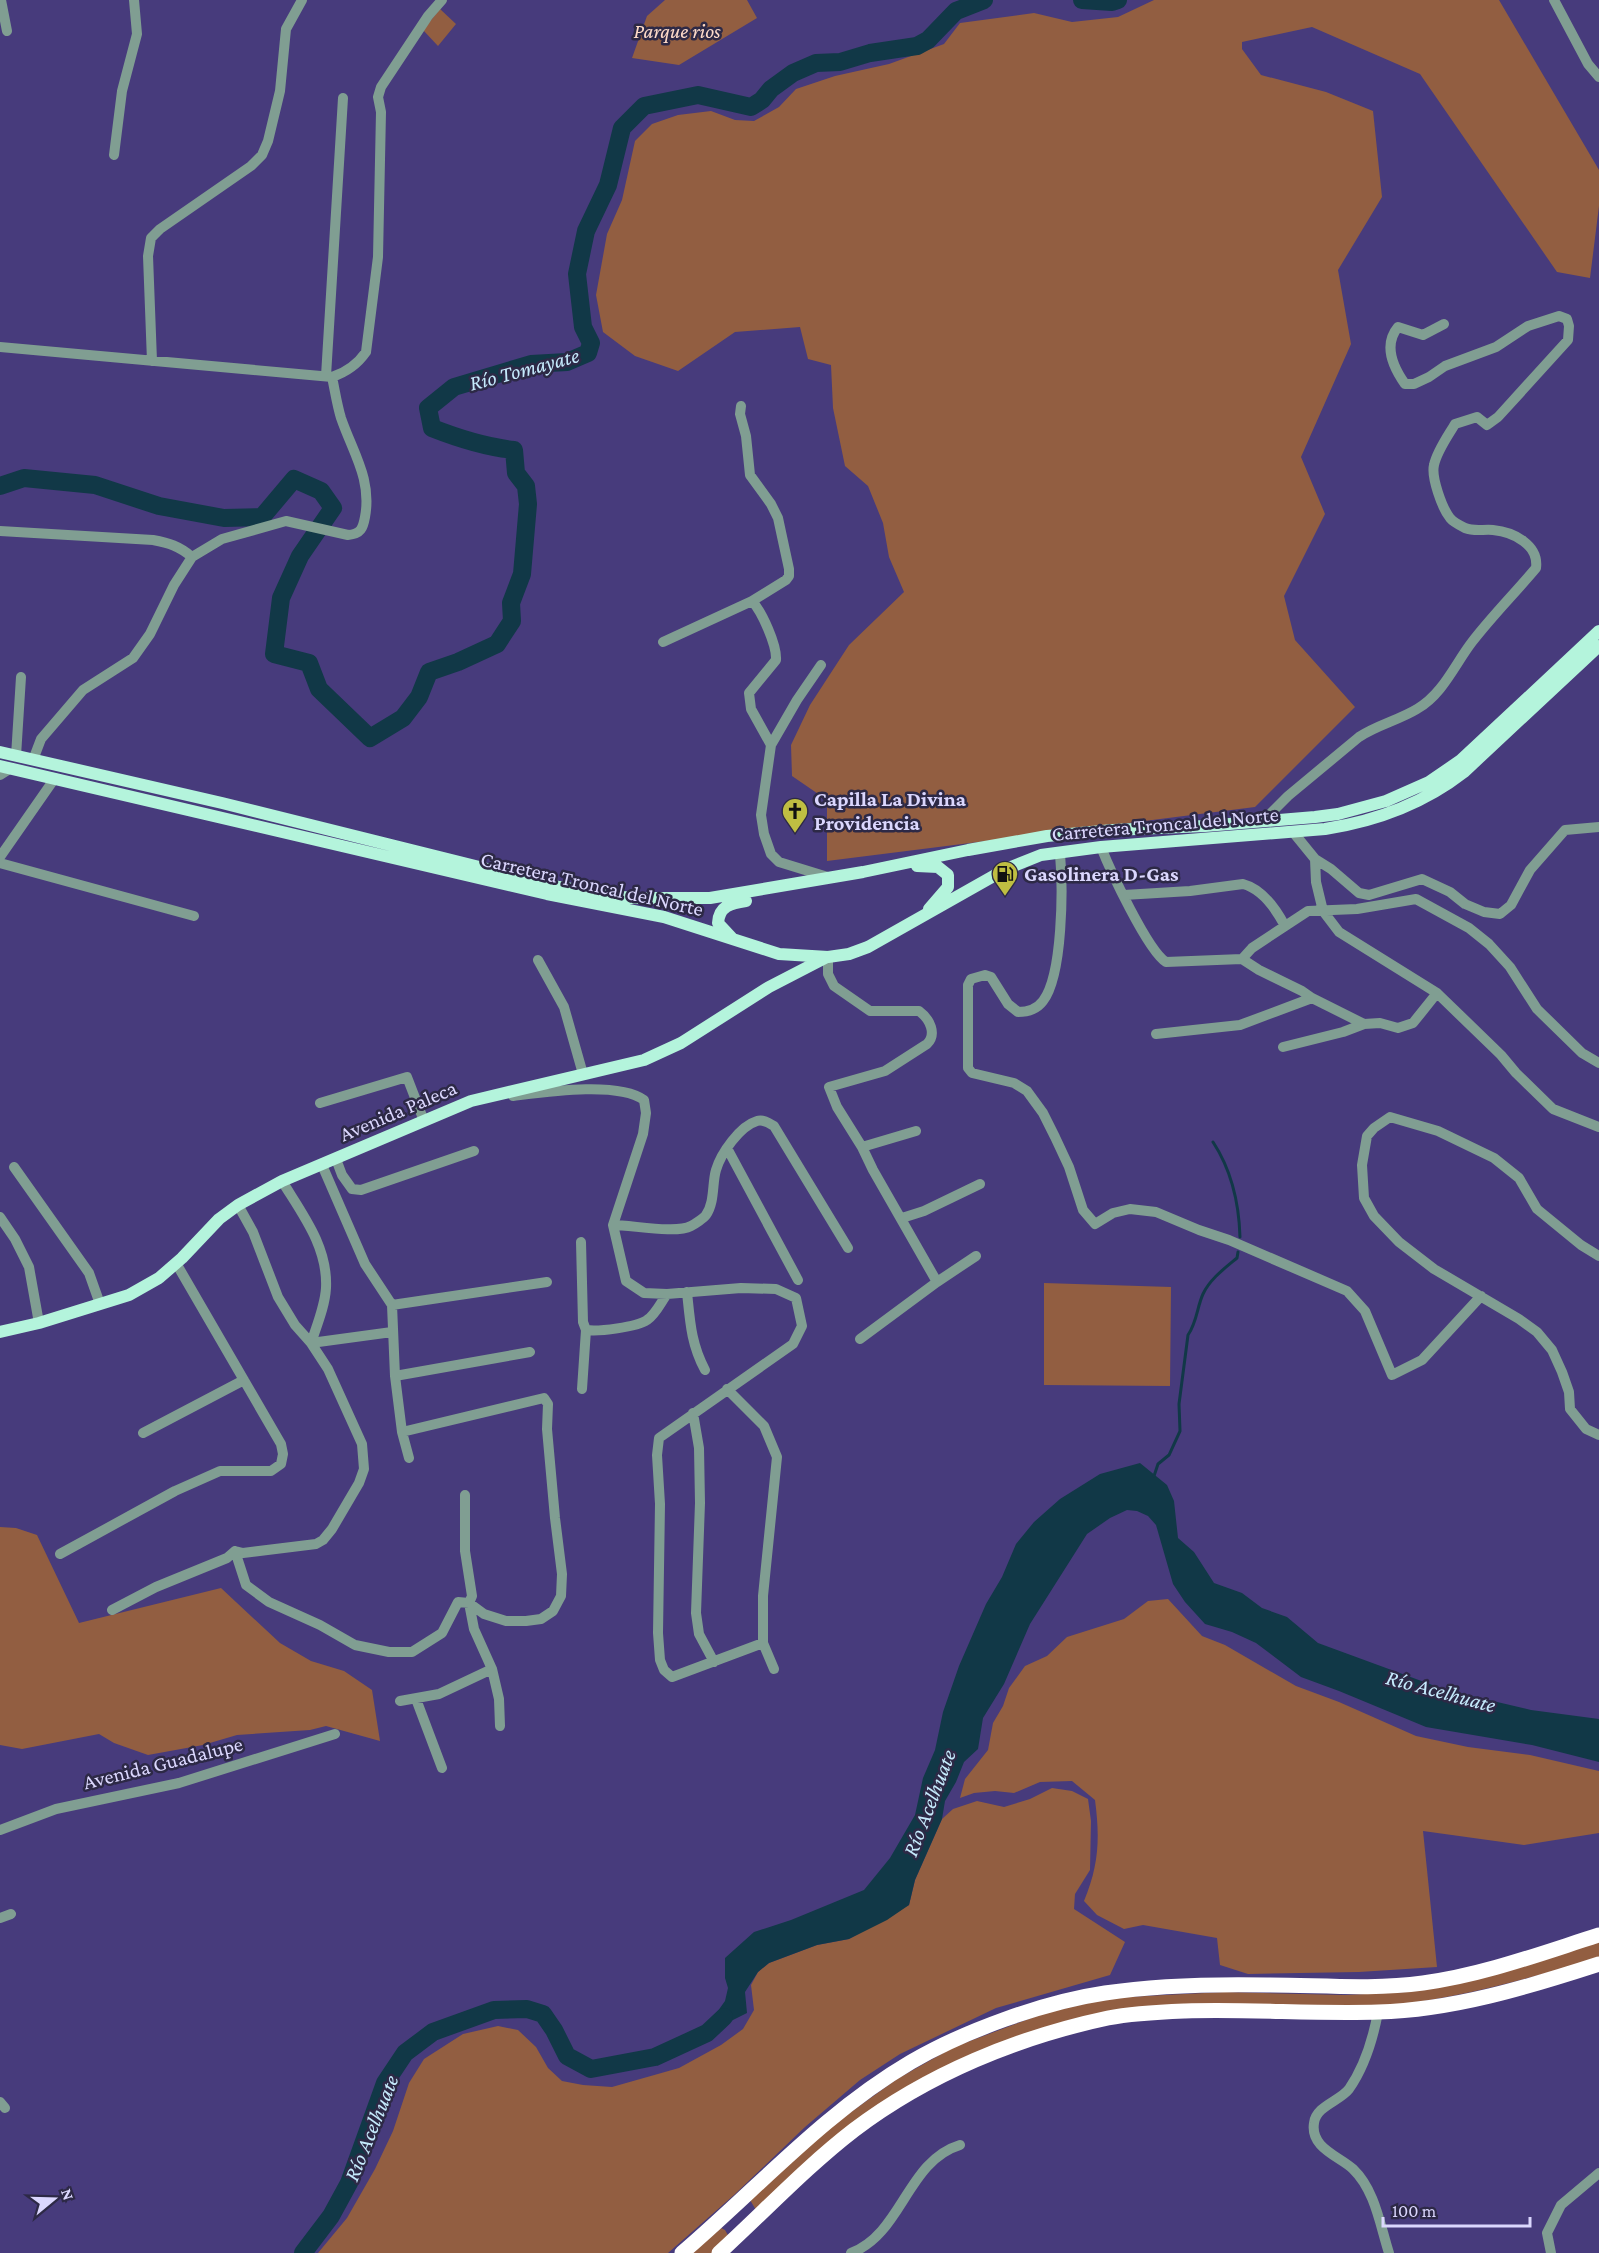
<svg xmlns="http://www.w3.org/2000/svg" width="1599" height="2253" font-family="'Crimson Pro',serif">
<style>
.green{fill:#925e41}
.water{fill:#113847}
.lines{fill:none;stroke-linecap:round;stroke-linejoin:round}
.stream{stroke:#113847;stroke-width:3}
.river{stroke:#113847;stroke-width:18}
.minor{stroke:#809e92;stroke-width:10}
.major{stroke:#b4f4dc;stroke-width:12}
.highway{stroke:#fff;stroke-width:15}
.labels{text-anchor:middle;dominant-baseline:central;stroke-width:5;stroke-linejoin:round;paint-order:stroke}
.park-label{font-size:21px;font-style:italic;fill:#fedbc9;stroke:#2d2946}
.poi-label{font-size:21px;font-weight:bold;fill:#dbd7fe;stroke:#2d2946;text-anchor:start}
.street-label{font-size:21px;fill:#dbd7fe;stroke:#2d2946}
.water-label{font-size:22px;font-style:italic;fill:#c5eafc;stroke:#2d2946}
</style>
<rect width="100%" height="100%" fill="#473b7c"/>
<path class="green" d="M665 0H747L757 18 679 65 632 58 647 16Z
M1154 0H1499L1599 170V206L1590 278 1557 272 1420 74 1312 27 1242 42V49L1261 75 1326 92 1373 111 1382 197 1338 270 1351 344 1301 457 1325 514 1284 596 1295 640 1355 707 1255 807 827 861V800L792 776 791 745 810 705 849 645 904 592 889 557 883 523 868 486 845 466 833 408 831 365 808 359 800 327 735 332 678 371 635 356 603 332 596 295 607 234 622 200 635 141 652 124 678 115 711 111 735 120 754 121 779 107 796 89 835 76 889 64 944 44 960 23 1034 13 1072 22 1118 17Z
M440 9 456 24 438 46 423 30Z
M1044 1283 1171 1287 1170 1386 1044 1385Z
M0 1527 16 1528 37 1535 79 1623 221 1588 280 1643 311 1661 344 1671 372 1690 380 1741 326 1726 310 1730 237 1735 203 1745 148 1755 114 1743 99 1734 22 1749 0 1745Z
M1168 1599 1202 1636 1225 1645 1296 1686 1339 1702 1416 1736 1468 1747 1530 1755 1599 1771V1833L1524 1845 1423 1831 1437 1967 1359 1972 1248 1974 1220 1965 1217 1938 1143 1925 1124 1929 1097 1915 1084 1901C1099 1865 1100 1838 1095 1800L1072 1781 1040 1782 1014 1793 995 1791 974 1793 960 1798 965 1779 988 1750 993 1723 1003 1706 1009 1688 1025 1666 1047 1656 1067 1637 1124 1619 1148 1601Z
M1052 1788 1072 1791 1088 1799 1091 1821 1090 1870 1075 1894 1074 1909 1125 1942 1110 1975 996 2008 900 2054 860 2080 805 2127 734 2195 668 2253H318L347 2218 375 2169 393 2131 409 2083 424 2059 463 2034 498 2026 518 2030 536 2047 548 2068 562 2081 583 2085 612 2087 679 2068 721 2045 743 2029 754 2010 751 1985 758 1972 769 1963 817 1945 849 1939 909 1905 915 1880 942 1819 953 1809 977 1801 1004 1807 1030 1799Z
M1599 1942V1958C1526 1979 1454 2000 1378 2007L1126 2011 938 2071 756 2210 750 2200 833 2125 897 2079 954 2047 1045 2013 1110 1998 1165 1995 1225 1992 1345 1995 1406 1992Z
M721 2228 725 2230 729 2237 713 2253H692Z"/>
<path class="water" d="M1140 1463 1167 1485 1174 1501 1178 1538 1194 1552 1214 1583 1242 1593 1262 1608 1287 1617 1318 1643 1446 1690 1531 1710 1599 1719V1762L1532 1745 1426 1727 1339 1691 1301 1677 1256 1643 1232 1632 1205 1624 1185 1602 1173 1584 1156 1525 1148 1516 1137 1511 1127 1510 1110 1518 1087 1534 1030 1624 1004 1684 983 1718 978 1749 964 1762 956 1782 945 1801 942 1819 915 1880 909 1905 887 1920 849 1939 817 1945 769 1963 758 1972 745 1992 747 2013 707 2033 715 2015 725 2001 728 1988 725 1978V1958L754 1932 791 1920 864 1890 890 1858 915 1815 923 1778 935 1750 943 1712 959 1666 986 1604 1002 1577 1016 1544 1034 1522 1060 1499 1100 1474Z"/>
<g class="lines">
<path class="stream" d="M1213 1142C1232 1171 1239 1203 1240 1237
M1154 1476 1158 1464 1169 1455 1180 1431 1179 1404 1188 1335C1197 1322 1197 1307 1203 1294 1210 1279 1225 1268 1237 1258L1238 1252"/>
<path class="river" d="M1082 0 1112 2 1118 0
M0 486 24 478 95 485 159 506 224 518 262 517 294 479 321 491 333 508 300 556 281 598 274 654 309 663 319 689 370 738 403 718 419 697 429 672 458 662 497 644 512 621 511 603 522 574 528 504 526 486 516 473 514 450C485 447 460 439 432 428L428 408 454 387 531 364 567 362 588 353 591 343 583 327 577 274 586 231 608 185 622 128 644 106 698 95 751 107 762 100 771 89 793 73 816 63 840 62 870 53 917 46 928 40 956 11 984 0
M303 2253 331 2216 349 2183 385 2083 405 2053 433 2032 494 2010 527 2009 543 2014 554 2030 567 2056 591 2069 655 2057 707 2033 724 2017"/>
<path class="minor" d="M1 0 7 31
M1554 0 1588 64 1599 77
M114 155 122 91 137 34 134 0
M0 347 332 377C347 372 357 365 366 352L378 257 381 112 378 97 381 87 428 16 442 0
M152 361 148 256 151 238 160 229 251 166 262 155 268 141 280 91 286 29 302 0
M326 376 343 98
M741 406 740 414 746 436 750 475 771 504 778 518 789 569V576L786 580 752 601
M0 531 153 540C169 543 179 546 192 557
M663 642 752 601C762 612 777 645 776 660L749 693 751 709 771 745
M821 665 797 700 771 745 761 815 764 834 771 854 779 862 831 878
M16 756 21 677
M33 760 41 739 83 690 133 658 150 634 174 585 192 557 222 539 286 521 348 535C361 534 363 528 365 517 372 479 353 453 341 418 337 405 335 391 332 377
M0 775 11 768
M1263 821 1288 796 1359 737C1377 725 1399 720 1417 709 1443 694 1455 664 1472 642 1492 616 1515 593 1536 568 1539 545 1514 532 1493 530 1483 529 1475 532 1465 528 1461 526 1453 522 1450 518 1442 508 1431 477 1434 465 1437 451 1448 436 1455 424L1477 417 1487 425 1498 417 1568 340 1569 326 1567 319 1559 316 1528 326 1496 347 1445 366 1429 377 1414 384H1405C1393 367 1383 345 1398 327L1423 335 1444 324
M1293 832 1315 859 1331 869 1359 893 1369 895 1422 879 1450 892 1465 904 1484 912 1500 914 1511 905 1530 870 1565 830 1599 827
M1101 847C1110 870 1148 951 1166 962L1242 959 1252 948 1308 911 1357 909 1416 899 1469 928 1489 944 1510 967 1537 1009 1582 1053 1599 1063
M1060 854C1063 887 1063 975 1043 1001 1037 1009 1027 1012 1018 1012L1008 1004 991 977 985 975 971 979 968 985V1068L972 1073 1014 1083 1027 1091 1043 1113 1055 1137 1069 1167 1083 1210 1095 1224 1113 1213 1130 1209 1156 1212 1199 1230 1229 1240 1347 1291 1365 1311 1392 1375 1422 1360 1481 1296
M0 857 55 778
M1315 859 1316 882 1323 911 1339 932 1437 993 1501 1055 1516 1073 1553 1109 1599 1127
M0 863 194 916
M1124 895 1190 891 1243 884C1262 889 1276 909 1285 926
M828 957V974L834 986 870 1011H919C930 1019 937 1034 927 1044L885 1071 829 1087 837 1107 862 1147 873 1170 937 1282 860 1339
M1242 959 1259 970 1302 991 1312 998 1364 1024 1380 1023 1398 1028 1413 1023 1437 993
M538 960 564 1007 583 1074
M1156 1034 1240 1025 1312 998
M1283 1047 1343 1032 1364 1024
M513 1096C545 1092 618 1081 644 1100L646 1113 643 1134 613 1225 626 1281 644 1293 667 1294 741 1288 776 1289 796 1298 802 1326 793 1344 659 1438 657 1455 660 1504 658 1633 660 1660 664 1670 672 1677 763 1643
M320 1103 407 1077 424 1121
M862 1147 916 1131
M727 1148 798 1280
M336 1159 342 1175 352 1189 361 1190 474 1151
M322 1165 365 1264 392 1305 395 1376 402 1432 409 1458
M14 1167 89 1273 100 1304
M282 1181C303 1215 328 1247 326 1288 325 1306 317 1325 311 1343L392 1332
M0 1217 15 1239 29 1267 39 1323
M902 1218 924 1211 980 1184
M613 1225C632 1225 676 1234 691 1226 695 1224 704 1218 706 1215 715 1202 712 1183 716 1170 721 1153 740 1126 757 1121 763 1119 769 1123 774 1126L848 1248
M581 1242 583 1322 586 1330C598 1332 637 1327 647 1320 656 1314 661 1302 667 1294
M1599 1256 1581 1245 1537 1209 1519 1178 1494 1158 1438 1131 1390 1117 1374 1128 1367 1136 1362 1165 1364 1198 1374 1216 1399 1242 1434 1269 1519 1319 1537 1332 1552 1350 1562 1372 1569 1392 1570 1409 1586 1429 1599 1435
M937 1282 976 1256
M687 1292C690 1321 691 1344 705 1370
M392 1305 547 1282
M395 1376 530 1352
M582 1389 586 1330
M727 1389 764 1426 777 1457 763 1596V1643L774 1669
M693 1413 699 1448 700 1503 696 1613 699 1634 714 1662
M143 1433 244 1380
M465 1495V1551L472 1596 469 1603 474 1629 492 1669 499 1699 500 1726
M235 1551 246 1585 269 1602 320 1625 355 1645 389 1652H412L442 1633 458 1602 469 1603 484 1614 506 1621H526L541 1619 553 1611 561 1596 562 1574 555 1518 547 1429 548 1404 544 1398 402 1432
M60 1554 175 1491 220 1471H271L281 1464 283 1454 281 1444 176 1263
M112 1610 156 1587 227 1558 235 1551 243 1553 316 1544 323 1540 332 1529 359 1483 364 1469 362 1444 328 1369 311 1343 295 1325 278 1297 253 1232 238 1205
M416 1699 442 1768
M400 1701 439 1694 492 1669
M0 1830 56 1809 179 1783 335 1734
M0 1918 11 1914
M1378 2012C1373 2039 1365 2066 1349 2089 1340 2101 1316 2106 1314 2123 1310 2148 1339 2156 1353 2169 1375 2190 1380 2225 1389 2253
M0 2102 5 2108
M851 2253C902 2234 907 2161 960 2145
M1551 2253 1547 2233 1561 2205 1599 2173"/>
<path class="major" d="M0 752 222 803 559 887 630 898H710L863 872 968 850 1047 836 1113 830 1205 826 1315 817 1338 814 1386 801 1429 782 1461 760 1599 631
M0 766 547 894 664 917 779 954 828 957 849 954 868 947 1006 869 1041 855 1101 847 1325 829C1377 821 1423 804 1464 772L1599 646
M917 866 938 867 948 875V887L929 909
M732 938 718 923C719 906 731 903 746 901
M0 1332 39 1323 129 1295 159 1278 182 1258 219 1219 238 1205 282 1181 471 1101 644 1060 681 1043 769 987 827 957"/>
<path class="highway" d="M682 2253C758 2188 824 2113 911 2062 964 2031 1044 2002 1105 1993 1159 1985 1213 1984 1267 1985 1319 1985 1371 1990 1423 1983 1483 1975 1542 1953 1599 1935
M719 2253C764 2212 806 2167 854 2130 928 2074 1018 2037 1108 2018 1134 2013 1160 2012 1185 2011 1250 2009 1314 2014 1378 2012 1453 2010 1528 1987 1599 1964"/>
</g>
<defs>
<g id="church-pin" transform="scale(1.35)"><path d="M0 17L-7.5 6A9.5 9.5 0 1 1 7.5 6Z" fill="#bfbe42" stroke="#2d2946"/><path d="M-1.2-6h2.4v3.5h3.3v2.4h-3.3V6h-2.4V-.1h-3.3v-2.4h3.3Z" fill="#111"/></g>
<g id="fuel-pin" transform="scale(1.35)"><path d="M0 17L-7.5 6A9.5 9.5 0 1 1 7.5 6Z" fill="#bfbe42" stroke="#2d2946"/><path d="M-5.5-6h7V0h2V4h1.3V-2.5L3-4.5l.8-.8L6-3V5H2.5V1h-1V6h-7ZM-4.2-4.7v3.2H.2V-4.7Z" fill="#111"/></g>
</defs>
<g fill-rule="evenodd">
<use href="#church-pin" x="795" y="811"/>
<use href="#fuel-pin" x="1005" y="874"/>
</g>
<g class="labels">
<g class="park-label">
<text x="677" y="31">Parque rios</text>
</g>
<g class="poi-label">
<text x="814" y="799">Capilla La Divina<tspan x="814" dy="24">Providencia</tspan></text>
<text x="1024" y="874">Gasolinera D-Gas</text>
</g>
<g class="street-label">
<text transform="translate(1165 824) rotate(-5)">Carretera Troncal del Norte</text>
<text transform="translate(592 884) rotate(13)">Carretera Troncal del Norte</text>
<text transform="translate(398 1111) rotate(-23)">Avenida Paleca</text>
<text transform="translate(163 1763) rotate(-14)">Avenida Guadalupe</text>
</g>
<g class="water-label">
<text transform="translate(524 369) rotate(-15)">Río Tomayate</text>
<text transform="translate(1441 1691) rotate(15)">Río Acelhuate</text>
<text transform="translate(929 1803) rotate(-69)">Río Acelhuate</text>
<text transform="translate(371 2128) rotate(-68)">Río Acelhuate</text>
</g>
</g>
<g transform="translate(54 2199) rotate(71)" stroke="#2d2946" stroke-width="4.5" paint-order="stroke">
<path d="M0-4.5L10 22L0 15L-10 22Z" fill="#dbd7fe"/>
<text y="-9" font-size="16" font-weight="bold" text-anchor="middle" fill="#dbd7fe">N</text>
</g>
<path d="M1383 2217v9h147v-9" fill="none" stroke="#dbd7fe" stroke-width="3"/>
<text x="1392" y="2217" font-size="18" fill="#dbd7fe" stroke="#2d2946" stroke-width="4.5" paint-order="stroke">100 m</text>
</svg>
